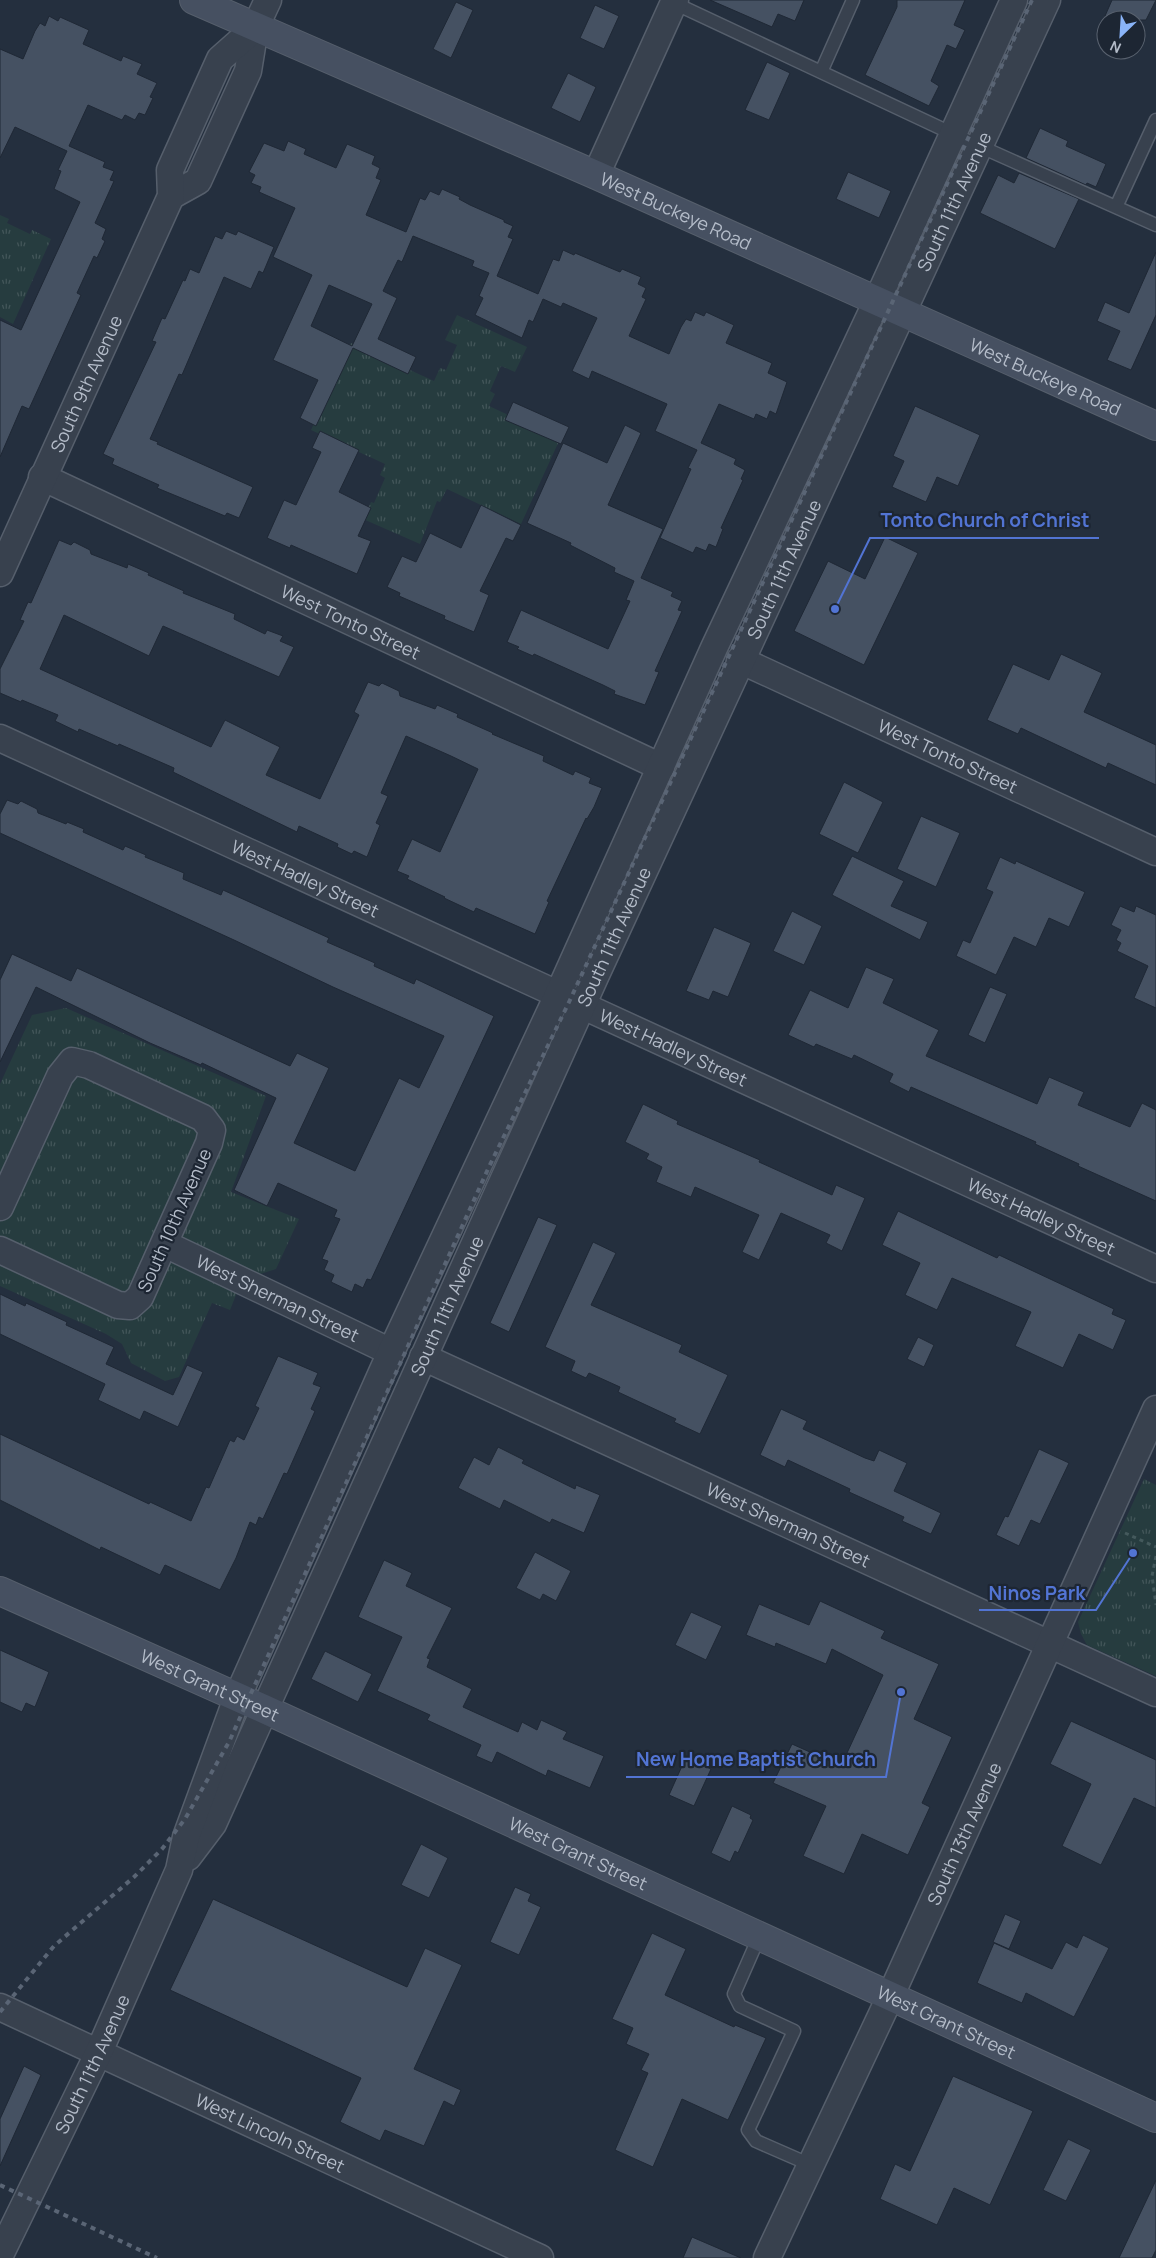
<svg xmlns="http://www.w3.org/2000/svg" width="1156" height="2258" font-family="Manrope,sans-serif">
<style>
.grass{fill:url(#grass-tufts)}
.building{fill:#455162;stroke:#1f2835;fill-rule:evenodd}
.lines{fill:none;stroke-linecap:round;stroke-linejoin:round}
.service-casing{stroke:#565f6c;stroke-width:15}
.minor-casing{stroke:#565f6c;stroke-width:29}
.secondary-casing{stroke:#565f6c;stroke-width:30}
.path{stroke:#44595c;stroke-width:3;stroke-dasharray:4 4;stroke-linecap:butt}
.service{stroke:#38414e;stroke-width:12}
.minor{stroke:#38414e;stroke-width:26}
.secondary{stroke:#465061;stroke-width:28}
.rail{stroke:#5a6575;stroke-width:4;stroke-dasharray:5 5;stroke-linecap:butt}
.labels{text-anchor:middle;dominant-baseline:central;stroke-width:4.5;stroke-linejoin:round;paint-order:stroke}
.street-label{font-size:18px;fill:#b4bcc9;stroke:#1d2633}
.leader{fill:none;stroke:#5274d3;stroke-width:2}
.callout-dot{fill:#5274d3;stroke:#1d2633;stroke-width:2}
.callout-label{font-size:19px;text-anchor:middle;font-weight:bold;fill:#5274d3;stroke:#1d2633;stroke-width:4.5;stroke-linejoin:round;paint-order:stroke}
</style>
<defs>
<pattern id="grass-tufts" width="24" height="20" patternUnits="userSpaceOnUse" patternTransform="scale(1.25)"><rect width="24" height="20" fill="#263c3f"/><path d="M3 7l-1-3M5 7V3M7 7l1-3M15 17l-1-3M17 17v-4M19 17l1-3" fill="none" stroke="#435659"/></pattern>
</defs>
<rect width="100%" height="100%" fill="#242f3e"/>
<path class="grass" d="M0 215 9 219 7 223 30 234 32 230 51 239 13 324 0 317Z
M457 315 527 347 515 372 501 366 490 391 495 394 489 406 560 439 521 524 447 489 440 502 437 501 420 544 363 519 371 502 374 503 385 478 380 475 385 464 311 430 351 343 434 381 440 368 446 370 457 345 445 340Z
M66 1008 266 1096 231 1192 299 1219 276 1269 242 1280 230 1310 212 1303 179 1377 165 1381 131 1363 122 1344 106 1334 0 1286V1084L32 1015Z
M1144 1479 1156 1485V1676L1087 1645 1081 1634 1078 1622Z"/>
<path class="building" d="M710 0H804L795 21 778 14 772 27Z
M897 0H965L954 25 965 30 956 49 947 45 931 81 939 86 929 106 865 75 897 7Z
M1112 0H1156L1146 20H1114L1105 16Z
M456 2 473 10 451 58 433 49Z
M595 5 619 16 604 49 580 38Z
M49 16 58 21 60 17 89 30 83 44 121 61 123 56 142 64 137 74 157 83 150 97 153 98 145 115 139 113 135 120 125 115 122 120 88 105 69 146 105 162 103 167 114 171 110 180 114 181 95 223 106 229 102 239 105 241 97 258 94 256 77 293 81 295 29 409 22 406 0 457V320L21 330 80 202 54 189 61 171 58 170 67 151 15 127 0 158V49L23 59 35 31 40 23 45 26Z
M767 62 790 73 769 120 745 110Z
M568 73 596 87 580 122 551 108Z
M1040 128 1068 141 1066 146 1106 164 1096 187 1087 183 1086 185 1026 158Z
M288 141 306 149 304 154 336 168 347 144 375 156 372 164 380 168 376 178 381 180 366 215 406 232 420 198 425 200 430 191 439 195 442 189 460 197 459 199 470 205 504 220V222L513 226 508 237 513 239 497 276 538 294 553 259 559 261 563 250 574 255 575 253 620 272 622 269 641 277 638 284 646 288 642 297 646 299 629 336 669 354 681 327 686 319 691 321 695 312 704 316 706 312 734 325 726 343 772 363 768 373 787 382 776 414 770 411 767 419 756 414 754 419 719 404 701 443 736 459 734 464 745 470 741 479 743 480 721 528 723 529 716 547 709 544 706 551 696 547 693 553 660 538 691 469 688 468 697 450 655 431 667 404 592 371 589 379 572 371 597 318 563 303 561 307 543 299 533 322 529 320 522 338 475 315 483 298 479 296 489 273 472 266 474 261 413 236 402 262 398 260 383 291 397 298 378 339 416 357 408 374 353 348 316 426 300 418 318 380 273 360 312 275 273 257 295 208 259 192 261 187 251 183 255 175 249 172 264 143 284 151ZM329 285 372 304 352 346 311 326Z
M848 172 891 191 879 218 836 199Z
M1019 173 1079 199 1055 249 980 213 998 175 1014 183Z
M226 231 236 235 238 231 274 247 263 273 259 271 251 289 224 277 182 375 179 374 150 439 158 442 157 444 253 487 239 518 227 513 225 516 157 488 159 485 112 464 114 459 103 454 156 342 152 341 162 318 165 319 183 280 185 281 190 269 199 273 215 236 222 239Z
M1156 252V315L1131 370 1107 360 1120 331 1097 321 1105 302 1129 313Z
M513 402 569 427 561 444 505 420Z
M915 406 980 435 958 486 937 477 926 502 892 487 904 461 893 456Z
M625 425 641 433 608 505 663 529 641 578 673 592 671 596 682 601 678 610 682 611 655 671 659 672 645 705 614 694 615 691 603 685 534 654 533 656 517 649 519 647 507 642 521 610 608 649 630 601 626 600 634 581 614 572 615 568 570 545 571 543 527 523 563 443 607 463Z
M320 431 359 450 339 492 371 508 358 536 371 541 357 574 291 545 290 548 267 538 284 500 296 505 321 452 312 448Z
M481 505 521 525 513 541 506 538 480 591 489 595 474 632 444 619 445 616 399 596 400 593 387 587 402 556 416 562 430 533 461 548Z
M885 537 918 553 864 665 794 631 828 561 865 579Z
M59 540 71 545 74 542 90 550 91 554 127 568 128 564 149 573 148 575 184 591 183 593 235 614 234 619 265 634 267 630 283 636 280 641 294 647 279 677 163 626 149 656 64 615 40 669 211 747 225 720 280 747 266 775 320 799 359 715 354 712 368 682 379 686 382 683 399 691 400 696 435 709 437 705 458 714 457 717 493 733 492 734 544 756 543 761 573 775 575 771 591 778 589 783 602 788 594 807 587 819 586 818 547 901 549 902 535 934 476 908 474 912 444 898 445 897 407 879 409 876 397 871 412 839 440 852 478 769 451 756 406 736 381 793 388 796 376 823 380 825 367 857 354 851 352 854 337 847 338 844 299 826 297 832 173 772 174 768 119 744 118 746 79 729 78 732 55 721 58 715 22 700 21 702 0 693V669L24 621 20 620 28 602 31 603Z
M1061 654 1102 673 1084 712 1156 745V785L1108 763 1106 768 1021 728 1018 734 987 720 1013 664 1049 680Z
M844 782 883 802 858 853 819 834Z
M7 800 18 804 21 801 37 809 38 813 66 824 67 822 84 829 83 832 123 850 125 846 146 855 145 857 184 873 183 879 221 895 223 890 329 938 327 942 375 963 374 966 414 984 416 979 494 1016 371 1280 367 1279 363 1288 355 1284 352 1292 331 1282 334 1275 324 1270 328 1261 322 1259 340 1219 334 1217 337 1210 278 1183 267 1206 234 1190 276 1098 202 1063 201 1065 150 1043 36 987 0 1062V980L12 954 71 981 77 968 290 1066 297 1053 329 1068 294 1143 355 1171 399 1078 419 1088 444 1036 333 987 234 940 0 833V814Z
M921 816 960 833 936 887 897 869Z
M852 856 904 881 891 906 928 922 920 940 832 895Z
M1000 857 1015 864 1016 861 1085 892 1069 927 1049 918 1036 947 1014 937 996 975 956 956 963 940 970 943 993 892 986 889Z
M1120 906 1134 912 1136 906 1156 915V1008L1134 998 1148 966 1117 951 1121 943 1116 940 1121 930 1111 925Z
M792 911 822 926 804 965 773 951Z
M714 927 751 943 728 997 713 991 709 1000 686 991Z
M866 967 894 979 883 1003 939 1030 926 1056 1037 1104 1049 1077 1084 1092 1078 1105 1130 1127 1142 1103 1156 1110V1201L1078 1166 1079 1164 1035 1144 1036 1142 911 1087 909 1092 889 1082 893 1074 854 1055 852 1059 816 1044 814 1047 788 1035 810 990 848 1008Z
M990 987 1007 994 985 1043 968 1035Z
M643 1104 678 1121 677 1124 760 1160 759 1162 832 1195 836 1185 865 1198 842 1251 826 1243 830 1235 781 1213 759 1260 742 1252 759 1215 695 1187 691 1197 656 1182 662 1167 646 1159 649 1154 625 1142Z
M898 1211 997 1258 999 1255 1114 1309 1112 1314 1126 1320 1113 1350 1079 1334 1063 1368 1015 1346 1031 1312 952 1278 937 1310 905 1295 920 1263 882 1245Z
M538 1217 557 1225 509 1332 490 1323Z
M593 1242 616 1253 591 1305 682 1345 679 1352 728 1375 700 1434 674 1422 676 1419 618 1392 620 1387 589 1373 586 1378 571 1371 575 1361 545 1347Z
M0 1294 25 1306 26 1303 67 1322 66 1325 114 1347 106 1364 173 1395 187 1365 203 1372 178 1427 144 1411 140 1420 98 1400 105 1384 0 1334Z
M918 1337 934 1345 924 1367 907 1359Z
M278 1356 318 1373 313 1384 321 1387 311 1409 315 1411 287 1474 284 1473 263 1519 259 1517 256 1525 250 1522 236 1558 220 1590 165 1565 160 1575 101 1547 100 1550 0 1500V1434L149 1504 150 1502 191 1521 206 1487 209 1488 230 1440 234 1442 237 1436 244 1440 259 1408 255 1406Z
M781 1409 807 1421 803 1429 865 1458 874 1461 879 1450 907 1463 894 1491 941 1513 931 1534 902 1521 904 1517 849 1492 850 1489 788 1460 785 1467 760 1455Z
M498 1447 524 1460 522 1463 575 1489 576 1485 600 1495 584 1533 552 1519 550 1523 504 1500 500 1509 458 1488 474 1457 489 1465Z
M1039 1449 1069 1463 1040 1524 1031 1520 1019 1546 996 1535 1005 1516 1008 1517Z
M535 1552 571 1571 556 1601 543 1594 540 1600 516 1588Z
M384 1560 412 1573 406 1586 452 1608 427 1658 430 1659 427 1667 472 1689 463 1707 518 1732 522 1722 537 1730 541 1720 567 1732 563 1739 604 1756 590 1788 548 1770 546 1776 497 1752 492 1763 476 1756 481 1745 427 1720 430 1715 377 1691 402 1637 358 1617Z
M820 1601 885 1631 881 1638 939 1664 914 1719 952 1737 922 1803 930 1807 908 1855 862 1834 844 1874 803 1856 826 1806 773 1783 792 1744 841 1766 883 1675 832 1649 826 1664 776 1643 775 1647 746 1635 759 1604 809 1625Z
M691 1612 722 1626 706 1660 675 1645Z
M0 1650 49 1672 35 1707 26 1703 22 1712 0 1702Z
M325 1651 372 1674 358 1702 311 1679Z
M1071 1721 1156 1760V1808L1134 1798 1101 1865 1062 1846 1091 1784 1050 1764Z
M686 1757 711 1769 694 1806 669 1795Z
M732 1806 751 1815 750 1818 753 1820 738 1853 735 1851 730 1862 711 1853Z
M421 1844 448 1858 429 1898 401 1885Z
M515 1887 531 1894 528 1901 541 1907 519 1955 490 1942Z
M213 1899 407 1987 425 1948 462 1965 414 2069 461 2090 454 2106 444 2101 424 2146 385 2130 380 2141 340 2122 361 2078 170 1990Z
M1005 1914 1021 1921 1009 1949 993 1942Z
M652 1933 686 1949 665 1995 734 2027 735 2025 766 2038 728 2120 682 2099 653 2167 615 2150 648 2073 641 2070 649 2054 626 2044 633 2028 612 2019Z
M1083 1935 1109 1948 1074 2017 1026 1993 1022 2003 977 1983 994 1943 1052 1969 1066 1942 1077 1948Z
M24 2066 41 2075 0 2166V2119Z
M953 2076 1033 2111 990 2205 954 2188 937 2225 880 2199 895 2164 910 2171Z
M1068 2139 1091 2150 1066 2201 1043 2190Z
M1156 2180V2250L1152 2258H1119Z
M692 2237 741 2258H683Z"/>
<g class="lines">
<g class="service-casing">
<path id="service" d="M674 3 968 141 1156 225
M821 72 853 0
M1116 207 1156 120
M759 1937 734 1994 740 2006 794 2031 748 2130 756 2141 811 2165"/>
</g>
<g class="minor-casing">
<g id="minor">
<path d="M596 175 675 0"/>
<path d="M171 196 198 181 248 71 255 28 268 0"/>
<path id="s1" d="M42 477 661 767"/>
<path id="s2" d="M0 573 171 196 170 170 220 59 255 28"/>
<path id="s3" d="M740 660 1156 852"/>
<path id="s4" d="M0 738 1156 1269"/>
<path d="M0 1207 60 1076 72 1061 89 1065 203 1118 212 1130 209 1143 140 1297 130 1306 118 1305 0 1250"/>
<path id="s5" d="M165 1244 391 1352"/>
<path id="s6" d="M423 1357 1156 1693"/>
<path id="s7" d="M188 1857 213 1824 595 977 1047 0"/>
<path id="s8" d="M0 2007 540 2258"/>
<path id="s9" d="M0 2255 98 2054 179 1870 186 1837 237 1698 391 1352 558 995 714 648 877 301 1014 0"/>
<path id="s10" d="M767 2258 890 1997 1156 1409"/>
</g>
</g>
<g class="secondary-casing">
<g id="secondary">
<path id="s11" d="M194 0 596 175 1156 426"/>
<path id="s12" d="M0 1591 264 1709 1156 2118"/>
</g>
</g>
<path class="path" d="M1125 1533 1156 1547
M1156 1556 1152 1576 1156 1605"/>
<use href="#service" class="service"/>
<use href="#minor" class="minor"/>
<use href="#secondary" class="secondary"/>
<path class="rail" d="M0 2012 54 1946 134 1877 162 1849 185 1819 229 1742 488 1169 570 1000 1032 0
M0 2185 157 2258"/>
</g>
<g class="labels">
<g class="street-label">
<text stroke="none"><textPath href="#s7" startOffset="1825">South 11th Avenue</textPath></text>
<text stroke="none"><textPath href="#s11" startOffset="526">West Buckeye Road</textPath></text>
<text stroke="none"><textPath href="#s11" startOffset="931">West Buckeye Road</textPath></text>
<text stroke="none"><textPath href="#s2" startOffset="208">South 9th Avenue</textPath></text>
<text stroke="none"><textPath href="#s7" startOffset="1420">South 11th Avenue</textPath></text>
<text stroke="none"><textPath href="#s1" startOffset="341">West Tonto Street</textPath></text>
<text stroke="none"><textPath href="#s3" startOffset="229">West Tonto Street</textPath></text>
<text stroke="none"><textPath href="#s4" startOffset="336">West Hadley Street</textPath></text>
<text stroke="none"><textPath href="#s7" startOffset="1015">South 11th Avenue</textPath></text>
<text stroke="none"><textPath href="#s4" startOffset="741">West Hadley Street</textPath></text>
<text stroke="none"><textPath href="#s4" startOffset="1146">West Hadley Street</textPath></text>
<text transform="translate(174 1220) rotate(-66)">South 10th Avenue</text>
<text stroke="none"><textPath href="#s5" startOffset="125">West Sherman Street</textPath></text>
<text stroke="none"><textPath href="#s7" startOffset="610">South 11th Avenue</textPath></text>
<text stroke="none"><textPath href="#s6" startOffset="402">West Sherman Street</textPath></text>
<text stroke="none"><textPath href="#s12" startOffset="230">West Grant Street</textPath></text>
<text stroke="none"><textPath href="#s10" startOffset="468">South 13th Avenue</textPath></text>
<text stroke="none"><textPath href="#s12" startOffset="635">West Grant Street</textPath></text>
<text stroke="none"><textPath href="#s12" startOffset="1040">West Grant Street</textPath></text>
<text stroke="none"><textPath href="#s9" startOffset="212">South 11th Avenue</textPath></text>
<text stroke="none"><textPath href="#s8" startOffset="298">West Lincoln Street</textPath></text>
</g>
</g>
<path class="leader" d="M835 609L870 538H1099M1133 1553L1096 1610H979M901 1692L886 1777H626"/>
<g class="callout-dot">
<circle cx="835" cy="609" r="5"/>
<circle cx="1133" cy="1553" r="5"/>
<circle cx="901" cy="1692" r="5"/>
</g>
<g class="callout-label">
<text x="985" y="527">Tonto Church of Christ</text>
<text x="1037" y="1600">Ninos Park</text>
<text x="756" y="1766">New Home Baptist Church</text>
</g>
<g transform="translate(1121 35) rotate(205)"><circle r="24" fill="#1d2633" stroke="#59626f"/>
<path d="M0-4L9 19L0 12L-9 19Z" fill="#8ab4f8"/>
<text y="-8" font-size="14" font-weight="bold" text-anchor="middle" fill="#b4bcc9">N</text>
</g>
</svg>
